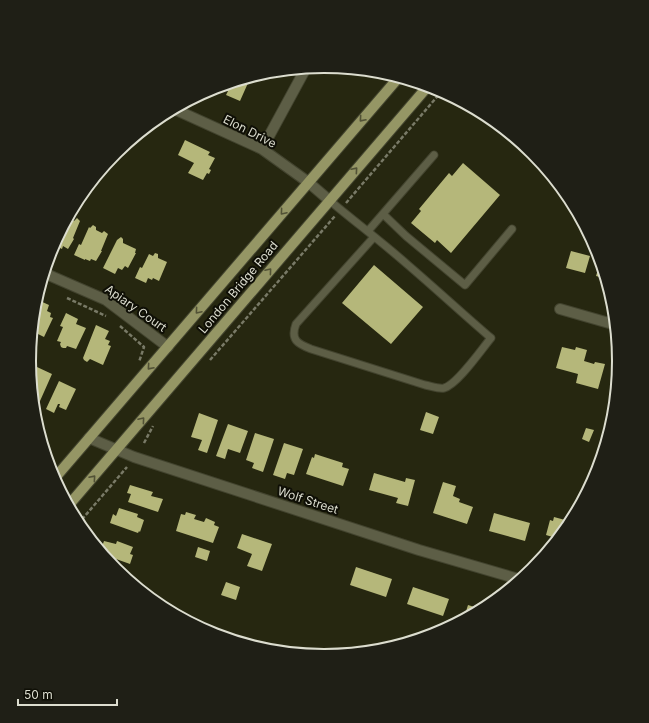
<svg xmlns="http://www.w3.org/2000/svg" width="649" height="723" font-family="Inter,sans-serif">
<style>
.building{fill:#b5b77a}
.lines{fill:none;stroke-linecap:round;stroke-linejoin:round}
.service-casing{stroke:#43442f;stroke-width:9}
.minor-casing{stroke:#43442f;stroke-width:12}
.primary-casing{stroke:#43442f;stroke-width:12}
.path{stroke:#797a67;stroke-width:2.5;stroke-dasharray:4 2;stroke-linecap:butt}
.service{stroke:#5d5e46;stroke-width:7}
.minor{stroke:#5d5e46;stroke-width:10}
.primary{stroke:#959665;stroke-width:10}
.oneway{stroke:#525236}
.labels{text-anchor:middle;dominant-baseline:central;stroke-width:4;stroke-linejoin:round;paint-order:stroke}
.street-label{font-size:12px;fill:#dcddcf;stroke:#0f0f06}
.rim{fill:none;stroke:#dcddcf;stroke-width:2}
</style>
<rect width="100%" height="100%" fill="#262710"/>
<path class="building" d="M241 80 248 83 240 101 226 95 228 91 217 87Z
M142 131 136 144 130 141Z
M185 140 210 152 208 155 215 158 209 169 211 170 209 174 207 173 203 180 188 173 194 163 178 155Z
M463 163 500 195 451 253 437 240 435 243 411 223 421 211 419 209 449 173 452 176Z
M68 218 74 221 77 218 80 221 73 238 74 239 68 249 63 246 62 249 58 247 57 248 53 246Z
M93 225 96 227V230L102 233 104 231 108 234 101 251H102L96 261 91 259 90 261 85 259V260L74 255 79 244 81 245 89 227 90 228Z
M121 237 123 239V243L136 249 135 253H136L128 268 125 266 122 270 118 268 115 274 103 268 117 240Z
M571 251 590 256 585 273 566 268Z
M155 253 158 254V258L167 262 159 281 153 278 152 280 148 278 146 283 135 278 140 267 142 268 149 254 153 256Z
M601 260 606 277 607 279 596 276Z
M374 265 423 307 391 344 342 303Z
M38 300 49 305 47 311 51 313 50 317 53 318 44 337 32 331 34 309Z
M66 313 78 319 76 324 86 328 76 349 67 346 66 348H63L61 347 60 344 61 342 57 341 63 327 60 326Z
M96 325 109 331 105 339 110 341 108 345 111 346 103 365 90 359 87 362 84 360 83 358Z
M562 347 575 350 576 347 587 350 584 361 594 364 595 362 605 364 598 389 576 383 578 374 556 368Z
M37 367 52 374 36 410 34 409 30 372 31 371 35 372Z
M59 381 76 389 66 410 59 407 60 404H58L54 413 46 409Z
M610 409 615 411 611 430 604 427Z
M426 412 439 417 433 434 420 430Z
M199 413 218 420 207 453 198 450 202 440 191 437Z
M228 424 248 431 240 453 228 449 225 459 216 456Z
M586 428 594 430 589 442 582 439Z
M255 433 274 439 263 472 252 468 254 463 246 460Z
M284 443 303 449 294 475 287 473 285 479 273 475Z
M315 454 343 463 342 467 349 469 343 486 306 474 312 457 314 458Z
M374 473 405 482 406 478 415 480 408 506 396 503 398 498 369 490Z
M443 482 456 486 453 496 460 499 459 502 473 507 467 524 433 513Z
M130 485 153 492 151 496 163 499 158 512 128 502 131 494 127 493Z
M119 508 138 514 137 517 144 520 140 532 139 531 138 533 110 523 113 514 116 516Z
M186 512 196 515 194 519 204 522 206 518 215 522 214 525 219 527 213 543 176 531 181 514 185 515Z
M494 513 530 523 525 541 489 531Z
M554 517 565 520 562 535 559 539 546 535 550 520 553 521Z
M242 534 272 544 262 571 247 566 252 554 237 548Z
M104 541 116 544 117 541 133 547 130 554 133 555 130 564 102 554 100 552Z
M198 547 210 551 207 561 195 557Z
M356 567 392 579 386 597 350 585Z
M115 569 127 573 125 578 115 570Z
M226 582 240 587 236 600 221 595Z
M413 587 449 599 443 616 407 604Z
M468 605 484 610 463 621Z"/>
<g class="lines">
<g class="service-casing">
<path id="service" d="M329 200C355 222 382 242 408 265 436 289 463 314 491 338 481 350 457 385 444 388 438 389 431 386 425 385L311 349C298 344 290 340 296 324L374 237
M383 214 406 236 465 285 512 229
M368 231 434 155"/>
</g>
<g class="minor-casing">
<path id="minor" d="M174 109 262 149 308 182 329 200
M262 149 306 68
M44 273 106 300 168 347
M560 309 616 325
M89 438 134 457 419 550 522 580"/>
</g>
<g class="primary-casing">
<path id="primary" d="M54 479 399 77
M68 506 428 86"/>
</g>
<path class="path" d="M346 203 442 91
M67 298 106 316
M120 326 144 347 139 362
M210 360 335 216
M144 443 153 426
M78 524 127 467"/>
<use href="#service" class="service"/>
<use href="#minor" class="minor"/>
<use href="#primary" class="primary"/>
</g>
<defs><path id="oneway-chevron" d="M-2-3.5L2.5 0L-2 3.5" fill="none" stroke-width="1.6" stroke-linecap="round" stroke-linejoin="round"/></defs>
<g class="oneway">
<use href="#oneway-chevron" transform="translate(362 119) rotate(131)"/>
<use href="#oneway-chevron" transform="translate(355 170) rotate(-49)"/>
<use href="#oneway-chevron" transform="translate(283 212) rotate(130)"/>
<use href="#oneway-chevron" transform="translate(269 271) rotate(-50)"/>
<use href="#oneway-chevron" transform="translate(198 311) rotate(130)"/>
<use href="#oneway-chevron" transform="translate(150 367) rotate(131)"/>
<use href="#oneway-chevron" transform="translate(142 420) rotate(-50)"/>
<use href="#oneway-chevron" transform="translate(93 478) rotate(-49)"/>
</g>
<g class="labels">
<g class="street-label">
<text transform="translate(250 131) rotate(27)">Elon Drive</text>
<text transform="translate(238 287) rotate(-50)">London Bridge Road</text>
<text transform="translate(136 308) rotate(35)">Apiary Court</text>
<text transform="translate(308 500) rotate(18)">Wolf Street</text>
</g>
</g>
<path d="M0 0H649V723H0ZM36 361a288 288 0 1 1 576 0a288 288 0 1 1-576 0Z" fill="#1f1f16" fill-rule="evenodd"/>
<path class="rim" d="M36 361a288 288 0 1 1 576 0a288 288 0 1 1-576 0Z"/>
<path d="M18 699v6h99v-6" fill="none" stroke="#dcddcf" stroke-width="2"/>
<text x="24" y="699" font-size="12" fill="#dcddcf" stroke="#0f0f06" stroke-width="3" paint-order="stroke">50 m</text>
</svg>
